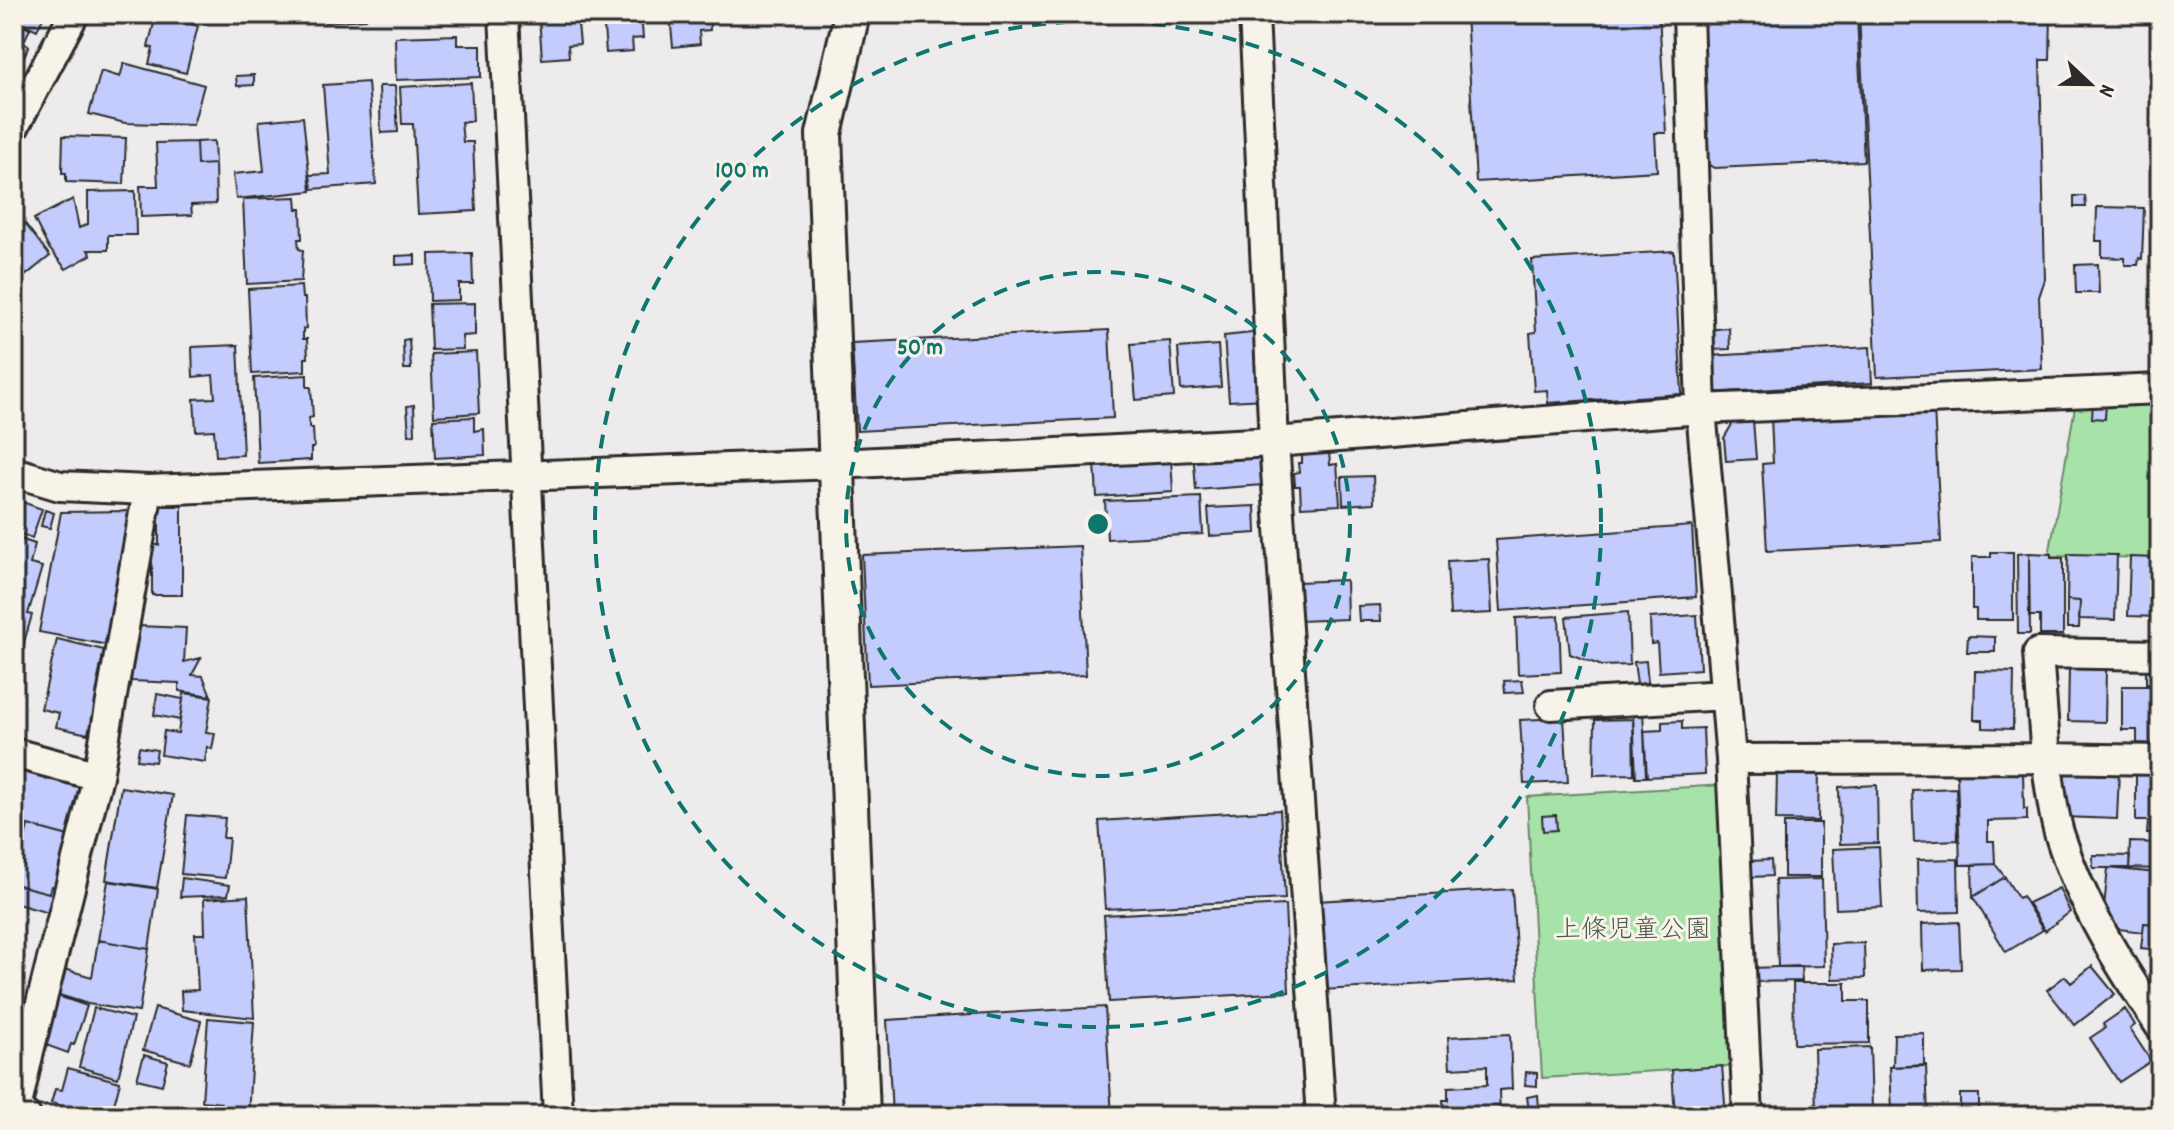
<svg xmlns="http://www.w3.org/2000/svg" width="2174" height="1130" font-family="Dekko,'Klee One',sans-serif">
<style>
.green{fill:#a7e3a9;stroke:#69876a;stroke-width:2}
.building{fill:#c3ccfd;stroke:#2b2b2b;stroke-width:2}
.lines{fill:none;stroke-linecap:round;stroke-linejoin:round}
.minor-casing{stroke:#2b2b2b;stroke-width:34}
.tertiary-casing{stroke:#2b2b2b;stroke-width:40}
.minor{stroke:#f7f3e8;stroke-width:28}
.tertiary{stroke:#f7f3e8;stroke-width:34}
.ring{fill:none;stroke:#0f766e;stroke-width:4;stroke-dasharray:14 10}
.labels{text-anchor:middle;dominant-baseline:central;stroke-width:6;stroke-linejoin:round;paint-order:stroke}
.park-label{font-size:26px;fill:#4a594a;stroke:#f7f3e8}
.centre{fill:#0f766e;stroke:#f7f3e8;stroke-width:4}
.ring-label{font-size:24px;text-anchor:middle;font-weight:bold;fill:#0f766e;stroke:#f7f3e8;stroke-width:6;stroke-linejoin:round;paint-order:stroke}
</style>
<rect width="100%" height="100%" fill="#edebec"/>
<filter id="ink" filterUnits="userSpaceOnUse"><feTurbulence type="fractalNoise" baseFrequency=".0125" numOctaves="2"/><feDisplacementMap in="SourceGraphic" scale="16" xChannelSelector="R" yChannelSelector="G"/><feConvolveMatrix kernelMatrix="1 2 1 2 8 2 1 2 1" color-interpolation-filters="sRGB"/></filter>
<g filter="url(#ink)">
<path class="green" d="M2076 401 2160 405V558L2049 556Z
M1723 785 1739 1066 1542 1078 1527 797Z"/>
<path class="building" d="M14 14H45L37 30 14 19Z
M249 14H365L366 19 325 22V18L250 22Z
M522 14H577L580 44 568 45 569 57 542 59 539 16 522 17Z
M603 14H641L643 38 632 39 633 51 606 53Z
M664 14H709L710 30 699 31 700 44 673 47 670 15Z
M1466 14H1659L1666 133H1655L1657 171 1476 182Z
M1859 14H2051L2050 60H2040L2045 279 2039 297 2042 369 1877 377Z
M156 15 198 26 186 73 149 64 153 48 148 47Z
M1857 16 1864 161 1714 168 1697 157 1691 23Z
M14 21 30 29 23 43 29 46 19 67 14 64Z
M457 35V45H481V77L396 80 395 37Z
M124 63 204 85 193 125 125 123 89 114 101 71 120 77Z
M254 75V85L237 86 236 76Z
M368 82 376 184 312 189 310 175 330 174 323 85Z
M471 83 473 121 461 122 463 142H473L476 211 418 214 413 124H402L400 87Z
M379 86H395L398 132 381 133Z
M303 117 311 191 236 199 233 174 264 171 259 121Z
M63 136 126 138 124 184 66 182V173H62Z
M214 141 215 164 197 165 196 142Z
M196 142 197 165 215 164 216 204 191 205 192 215 141 217 140 186H158L156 143Z
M135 191 136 235H108V250H88L91 255 66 269 48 247 34 219 73 199 79 228 88 224V192Z
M2074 196H2085L2086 207H2074Z
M296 197 297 209H301L302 239H298L299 249 303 250 301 281 247 284 243 199Z
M2097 207 2144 208 2142 259 2139 258 2138 265H2125V258L2102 257V241H2096Z
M23 221 50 256 21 279 14 270V228Z
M1674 251 1682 394 1548 403 1547 390 1534 391 1530 333 1536 332 1532 260Z
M472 253 473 284H459V300L430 301 429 254Z
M415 255V264L396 265V256Z
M2098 264 2099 293H2076L2075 265Z
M301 286 302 298H305L306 328 303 329V339H307L308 358H305V371L252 374 248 289Z
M475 303V335L462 336 463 349 431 350 429 304Z
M1729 328 1730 349 1706 350 1705 330Z
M1109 330 1113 418 857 431 852 343Z
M1261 332 1266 399 1229 401 1224 336Z
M409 339 411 369H404L403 340Z
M1170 341 1174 397 1136 400 1131 344Z
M238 345 243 455 216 456 214 430 196 431 194 399 215 398 213 375 193 377 192 347Z
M1218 345 1221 387 1181 390 1178 348Z
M1870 347 1872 383 1710 393 1708 356Z
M476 352 479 413 434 416 431 354Z
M307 375V387H311L313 417 309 418V428H313L314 448H311V460L258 463 254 378Z
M2093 400 2106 401 2105 419 2092 418Z
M414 405 415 434 409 435 407 406Z
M1934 408 1941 542 1767 551 1762 464 1773 463 1771 416Z
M474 417V431L484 429 485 455 435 458 433 419Z
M1753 420 1756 459 1726 461 1724 438 1734 421Z
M1260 445 1263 485 1196 490 1193 450Z
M1329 452 1330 465 1337 464 1340 505 1301 507 1300 486H1295L1294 473 1299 472 1298 463H1302V454Z
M1171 458 1173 492 1097 497 1095 463Z
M1373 476 1374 503 1343 505 1342 477Z
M1201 497 1203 534 1107 539 1105 501Z
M14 499 42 509 32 538 14 532Z
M159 506H182V595H152V545H159Z
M1255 506 1256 533 1210 536 1208 508Z
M45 510 54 513 50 528 41 526Z
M130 511 136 518 113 646 39 632 61 512Z
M1692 526 1696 597 1501 611 1496 540Z
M14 537 35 544 30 564 42 567 28 614 32 615 14 676Z
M1080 546 1086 675 868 685 862 555Z
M1991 552H2013V620H1976V609H1972V557H1991Z
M2029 553 2051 554V558H2063V635H2040V616H2029Z
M2029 553 2030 634H2018L2017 554Z
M2068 554 2117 555 2115 620 2079 619 2080 601 2067 600Z
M2130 557 2154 558V562H2160V617L2128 616Z
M1489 559 1492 613 1450 615 1447 561Z
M1346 580 1347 619 1299 621 1298 582Z
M2067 600 2080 601 2079 628H2067Z
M1380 605 1381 621H1359L1358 606Z
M1628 612 1630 665 1602 666 1570 654 1566 617Z
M1697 615 1700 669 1659 672 1657 643 1651 644 1650 618Z
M1559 616 1561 672 1518 674 1516 618Z
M138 626 186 628 184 662 201 658 192 675 203 676 211 696 179 691V683L131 681 133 638 137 639Z
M1968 636 1995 637V652H1967Z
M57 639 104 650 98 679 106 680 95 730 89 729 88 734 56 727 59 713 41 709Z
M1646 661 1648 683 1637 684 1634 662Z
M2069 668 2106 669 2105 722 2068 721Z
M2146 670H2154V685L2146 684Z
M1975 671 2014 672 2013 729 1983 728V720H1974Z
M1522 680 1524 692 1505 693 1504 681Z
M2122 686H2156V744L2137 743V730H2122Z
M184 693 212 697 206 732 215 733 212 749 207 747 205 762 161 755 164 731 178 733Z
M157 694 183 699 180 720 154 715Z
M1633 713H1643L1647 777H1636Z
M1564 718 1568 782 1524 784 1520 720Z
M1633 719 1634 774 1594 775 1595 720Z
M1682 721V729L1703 728 1705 774 1646 777 1644 731 1662 730V722Z
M139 747 157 750 155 762 137 760Z
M2064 768 2119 771 2117 819 2062 817Z
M14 769 85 788 72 837 28 825 26 832 14 829Z
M1777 771 1819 772 1818 821 1776 820Z
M2136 771H2160V843L2154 842V834H2147L2148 821H2136Z
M2023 772 2024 809H2027V820L1988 821V841H1994L1995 864 1960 865 1957 774Z
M1877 785 1878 843 1840 844 1839 787Z
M121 787 173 795 157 888 106 880Z
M1956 788 1958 840 1914 842 1912 790Z
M1280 810 1285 899 1105 909 1099 821Z
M187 815 225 818 223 838H229L225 878 181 874Z
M1556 815 1557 830 1543 831 1542 816Z
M1784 823H1821V877H1784Z
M28 825 72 837 59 888 51 886 49 893 14 884Z
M2130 842 2160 843V869L2129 868Z
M1879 847 1882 907 1836 909 1833 849Z
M2093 855 2130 856 2129 868H2093Z
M1958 859 1959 912 1918 913 1917 860Z
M1771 860 1772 876 1750 877 1749 861Z
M1995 864 2005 877 1973 897 1972 865Z
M2108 868 2157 873 2152 924 2144 923 2143 932 2102 927Z
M2005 877 2018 898 2022 896 2043 930 2006 952 1973 897Z
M182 878 230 885 228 895 180 897Z
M1822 879 1824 966 1778 967 1775 880Z
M108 881 158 889 149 949 98 940Z
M14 884 49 893 51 886 59 888 52 914 14 903Z
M2059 888 2070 912 2045 931 2028 903Z
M1512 889 1518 979 1322 990 1317 901Z
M248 896 254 1018 182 1010 181 991 198 990 195 934H205L204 899Z
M1285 905 1289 992 1109 1002 1104 915Z
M1959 922 1961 969 1923 970 1922 924Z
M2144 923 2160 924V950L2141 948Z
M98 940 149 949 139 1012 88 1004 56 994 64 969 92 977Z
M1864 943 1865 978 1832 979 1831 944Z
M1801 966 1802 981 1753 982V968Z
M2092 966 2115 994 2075 1025 2047 990 2065 976 2071 983Z
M1793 983H1846V1001H1869V1043L1794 1044Z
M58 996 87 1006 74 1045 71 1044 68 1053 43 1044Z
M1105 1007 1112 1116H892L887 1020Z
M94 1008 133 1018 118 1078 79 1067Z
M155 1008 201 1021 190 1063 143 1050Z
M2125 1009 2135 1025 2130 1029 2151 1061 2119 1082 2090 1038 2105 1028 2103 1024Z
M208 1018 254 1022 248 1115 221 1113V1103L202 1101Z
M1924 1033V1066L1893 1067 1894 1034Z
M1510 1034 1512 1089 1499 1090 1500 1116H1444L1443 1100H1448V1087L1487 1085V1066L1450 1068 1448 1037Z
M1870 1047 1872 1109 1816 1111 1814 1049Z
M144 1055 168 1062 162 1085 137 1079Z
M1926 1065 1928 1116H1890V1111H1892L1890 1067Z
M1722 1066 1726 1116H1675L1672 1070Z
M68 1068 120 1082 111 1116H101L51 1103 55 1089 62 1090Z
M1526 1072 1537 1073V1086L1525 1085Z
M1960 1094H1979V1116H1935L1960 1114Z
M1538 1095 1539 1108 1529 1110 1527 1097Z
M1571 1112V1116H1536V1114Z"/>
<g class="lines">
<g class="minor-casing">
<path id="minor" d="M504 14 558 1116
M1254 14 1274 442 1321 1116
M1688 14 1701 409 1731 759 1748 1116
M14 127 74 14
M14 472 60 486 148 490 836 464 1274 442 1701 409 2160 389
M1551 705 1725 695
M14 753 98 776
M1731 759 2046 758 2038 653 2160 655
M2160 760 2046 758C2050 783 2052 812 2060 836 2082 906 2120 966 2160 1026
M14 1047 29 1051 15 1114 26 1116
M29 1051 98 776 148 490"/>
</g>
<g class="tertiary-casing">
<path id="tertiary" d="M852 14 824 134 862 1116"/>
</g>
<use href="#minor" class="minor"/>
<use href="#tertiary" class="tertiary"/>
</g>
</g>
<g class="ring">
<circle cx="1098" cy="524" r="252"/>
<circle cx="1098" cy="524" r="503"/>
</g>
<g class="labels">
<g class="park-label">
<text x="1633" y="931">上條児童公園</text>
</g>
</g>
<circle cx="1098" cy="524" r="12" class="centre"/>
<g class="ring-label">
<text x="742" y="177">100 m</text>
<text x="920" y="354">50 m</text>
</g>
<rect width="2174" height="1130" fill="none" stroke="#f7f3e8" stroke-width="48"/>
<rect x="24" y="24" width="2126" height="1082" fill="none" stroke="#2b2b2b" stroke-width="3" filter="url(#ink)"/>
<g transform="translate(2090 84) rotate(112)" stroke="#f7f3e8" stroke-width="6" paint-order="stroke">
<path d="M0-6L14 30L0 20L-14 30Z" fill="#2b2b2b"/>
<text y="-12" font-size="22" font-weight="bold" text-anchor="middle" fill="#2b2b2b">N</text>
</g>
</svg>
